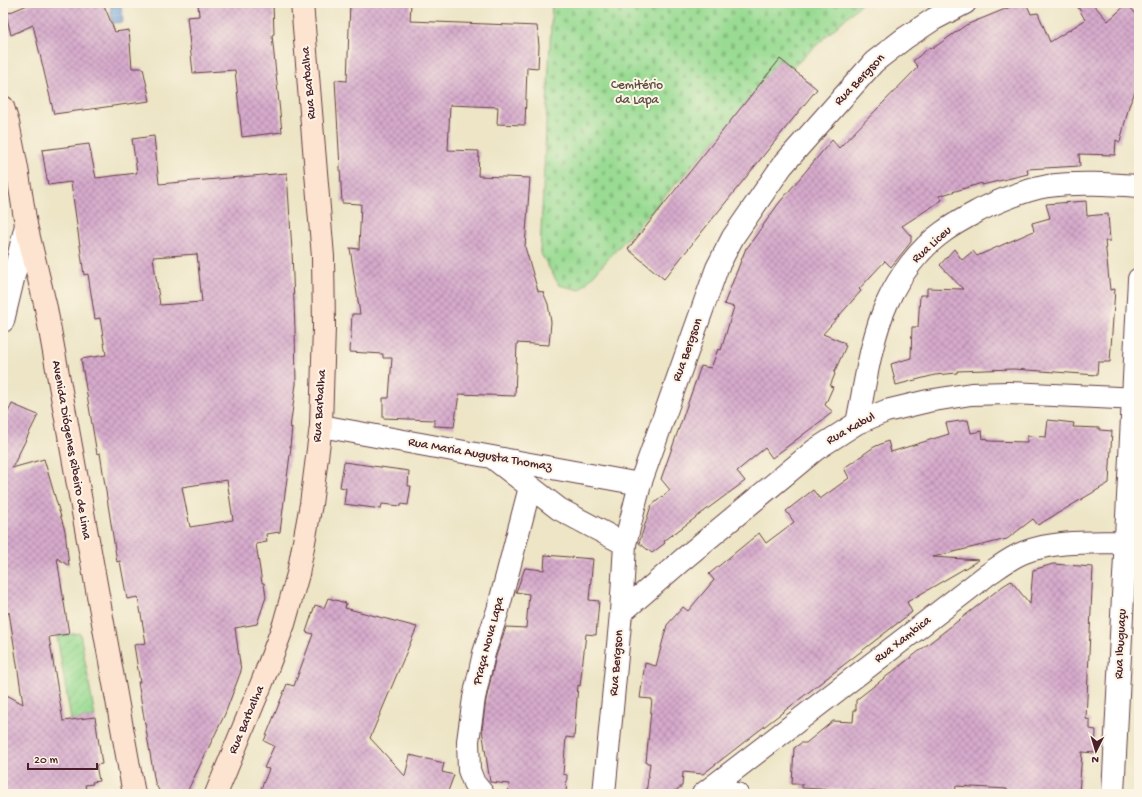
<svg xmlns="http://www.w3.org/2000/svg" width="1142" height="797" font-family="'Gochi Hand',sans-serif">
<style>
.cemetery{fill:url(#cemetery-stones);stroke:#727d5f}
.garden{fill:url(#garden-furrows);stroke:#727d5f}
.water{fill:url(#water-rules);stroke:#5d6184}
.building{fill:url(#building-cross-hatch);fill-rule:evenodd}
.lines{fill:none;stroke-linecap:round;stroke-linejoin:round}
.minor-casing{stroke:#623d42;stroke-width:24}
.secondary-casing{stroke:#623d42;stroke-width:24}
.minor{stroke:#fff;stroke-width:22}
.secondary{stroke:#fde4d0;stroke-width:22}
.labels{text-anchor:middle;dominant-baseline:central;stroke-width:4;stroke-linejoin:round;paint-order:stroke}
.street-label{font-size:13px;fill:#4a1f2b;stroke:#fcf5e5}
.park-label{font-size:13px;fill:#5e4e45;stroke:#fcf5e5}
</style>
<defs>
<pattern id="cemetery-stones" width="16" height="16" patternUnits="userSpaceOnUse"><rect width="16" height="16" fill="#99db93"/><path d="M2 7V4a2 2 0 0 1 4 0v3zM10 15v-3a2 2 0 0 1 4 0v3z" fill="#85bc7f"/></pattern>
<pattern id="garden-furrows" width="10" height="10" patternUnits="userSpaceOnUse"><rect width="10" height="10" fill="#99db93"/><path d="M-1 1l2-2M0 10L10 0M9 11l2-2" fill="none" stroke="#85bc7f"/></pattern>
<pattern id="water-rules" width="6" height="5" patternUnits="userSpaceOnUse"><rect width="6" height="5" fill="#70a3dc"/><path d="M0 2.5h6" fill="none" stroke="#5e84b3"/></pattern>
<pattern id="building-cross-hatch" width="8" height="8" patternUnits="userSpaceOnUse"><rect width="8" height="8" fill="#d6aacc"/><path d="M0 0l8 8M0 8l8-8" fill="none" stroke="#b08aa6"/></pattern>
</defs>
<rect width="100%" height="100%" fill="#fcf5e5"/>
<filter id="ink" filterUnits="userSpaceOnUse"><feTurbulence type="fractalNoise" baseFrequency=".025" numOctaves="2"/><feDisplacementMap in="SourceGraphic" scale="8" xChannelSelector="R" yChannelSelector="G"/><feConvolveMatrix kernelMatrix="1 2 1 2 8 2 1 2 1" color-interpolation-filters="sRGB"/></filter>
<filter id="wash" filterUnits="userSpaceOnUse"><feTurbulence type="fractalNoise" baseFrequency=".012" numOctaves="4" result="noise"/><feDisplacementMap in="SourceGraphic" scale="16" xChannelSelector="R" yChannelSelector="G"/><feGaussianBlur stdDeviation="0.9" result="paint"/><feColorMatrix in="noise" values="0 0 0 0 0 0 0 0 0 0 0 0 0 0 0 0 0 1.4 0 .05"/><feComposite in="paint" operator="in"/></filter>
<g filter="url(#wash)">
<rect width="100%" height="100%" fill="#ede5c6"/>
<path class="cemetery" d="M552 3H862L719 136 580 290 559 285 540 252Z"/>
<path class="garden" d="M80 633 95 717 71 720 57 636Z"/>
<path class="water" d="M110 3H121L123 22 112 23Z"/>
<g id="blocks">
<path class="building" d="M32 3H103L115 32 129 30 132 68H143L150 101 54 114 33 25 11 35 6 14Z
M198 3H273L274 34 272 35 282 132 242 137 235 70 193 73 187 17 199 16Z
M350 3H411L410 21 537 26 539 46 538 68 527 67 525 125 497 124 498 107 450 105 448 150 479 151 478 176 530 178 525 247 538 291 543 292 548 304 551 322 549 345 517 343 515 396 459 394 454 427 434 426V420L383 418V398H389L392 358H383V354L350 352 352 314H360L350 248 359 249 361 204 342 203 335 80 347 81Z
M1020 3H1026L1031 14 1038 13 1050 42 1085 20 1076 3H1092L1108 21 1127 4 1139 17V83L1129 106 1120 142 1116 140 1115 155 1079 154 1080 166 1027 169 1028 174 982 185V183L939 196 942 200 902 226 911 236V242L891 267 885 261 859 289 861 291 823 334 845 343 844 345 846 346 834 373 835 374 830 386 833 387 825 405 833 412 772 458 765 448 737 471 745 481 664 541 665 543 652 553 639 543 651 506 670 490 661 479 701 366 711 368 718 349 721 350 734 307 724 304 746 248H747L779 203 832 140 839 148 918 67 913 61 930 47 932 49 966 25Z
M780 59 817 89 664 279 628 249Z
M154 136 159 184 287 173 292 251 295 329 296 384 290 428 292 427 290 447H291L280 532 266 534 267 542 256 544 262 583H264L266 597 257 624 235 628 241 671 225 714 186 794H161L155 783 138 682H140L134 645 146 643 138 597 127 599 120 561 117 562 100 453 97 454 81 359 106 355 100 318 95 319 88 274 84 275 71 182 48 185 42 150 89 144 96 178 137 173 132 139ZM197 254 202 302 160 305 153 257ZM227 480 233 520 190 527 182 487Z
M1086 201 1087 216 1108 214 1110 241H1105L1110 290 1115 289 1110 362H1098L1097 375 1013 369 957 371V373L935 375 896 385 891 364 911 358 912 327H918L920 295H927V288L963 289 940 265 954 249 962 260 973 251 977 256 1034 231 1032 223 1050 218 1046 204Z
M12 404 38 415 12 468 44 459 65 531 69 566 57 558 69 634 49 637 63 721 95 717 102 764 96 765 99 781 92 782 93 784 85 785 87 794H3V693L23 704 9 612 3 622V423Z
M968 420 971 433 982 431 983 439 987 438 988 441 1027 442V436L1046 437 1048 420 1074 423 1073 427 1100 428V430L1112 431 1109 483 1038 525 1033 519 1007 539 933 557 979 560 907 602 912 612 703 774 683 772 682 786 671 794H646L650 763H646L652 699 640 698 645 663 656 666 667 625 683 607 688 611 714 580 709 574 759 533 766 543 794 522 786 511 813 490 820 499 849 478 844 468 874 447 888 441 891 452 949 434 946 423Z
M344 462 409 471 408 486H411L408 505 401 504V506L382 504 381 509 344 504 346 488 340 487Z
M545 555 593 559 589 600 599 601 596 635 586 634 580 686 578 685 574 738 566 737 563 774 567 775 566 794H508L509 784 490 782 482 729 486 700 496 656 506 627 526 628 529 594 516 592 525 568 544 570Z
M1053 564 1093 567 1086 719 1090 720V729L1096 730 1095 753 1082 752 1079 794H1007V789L956 786 955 794H912L802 788V784H792L794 748 801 743H806L833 721 853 722 854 710H856V700L1003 586 1011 581 1030 604 1033 570Z
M328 598 346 603 345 608 417 627 370 738 405 776 410 755 444 763 442 772 454 775 447 794H259L269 769 264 768 274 746 264 741 287 684 294 686 313 634 306 632 315 605 324 608Z"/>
</g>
</g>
<g filter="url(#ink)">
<use href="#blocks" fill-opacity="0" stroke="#623d42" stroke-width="1"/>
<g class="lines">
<g class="minor-casing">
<path id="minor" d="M3 321 26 225
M857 423C865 385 871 338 887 303 899 276 919 249 943 232 955 223 969 216 982 209 1003 199 1025 190 1048 186 1078 182 1109 184 1139 186
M321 426 640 484
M493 458 559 509 625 544
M621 613 681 561 815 450 857 423 886 411 928 401 971 394 1009 393 1139 399
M710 789 737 794
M483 794 474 783 469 770 468 741 474 698 484 653 498 610 530 487
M604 794 621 613 625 544 640 484 717 268 733 237 782 166 874 62 905 38 934 19 965 3
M703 794 987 575C999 567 1011 557 1025 552 1057 540 1092 543 1126 542
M1113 794 1139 279"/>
</g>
<g class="secondary-casing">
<path id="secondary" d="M3 107 8 123 17 168 26 225 46 308 134 794
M216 794 263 680 284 624 298 574 311 504 321 426 324 327 323 257 302 3"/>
</g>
<use href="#minor" class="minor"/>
<use href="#secondary" class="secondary"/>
</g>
</g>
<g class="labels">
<g class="street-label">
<text transform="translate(860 80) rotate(-46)">Rua Bergson</text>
<text transform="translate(309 83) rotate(-95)">Rua Barbalha</text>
<text transform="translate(932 245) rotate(-42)">Rua Liceu</text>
<text transform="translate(688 350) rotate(-70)">Rua Bergson</text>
<text transform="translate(320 406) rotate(-86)">Rua Barbalha</text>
<text transform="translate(851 429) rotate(-29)">Rua Kabul</text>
<text transform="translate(71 450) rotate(80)">Avenida Diógenes Ribeiro de Lima</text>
<text transform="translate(480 455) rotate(10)">Rua Maria Augusta Thomaz</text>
<text transform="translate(903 640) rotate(-38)">Rua Xambica</text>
<text transform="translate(489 641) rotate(-75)">Praça Nova Lapa</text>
<text transform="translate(1121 644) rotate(-87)">Rua Ibuguaçu</text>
<text transform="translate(617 663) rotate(-85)">Rua Bergson</text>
<text transform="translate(247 720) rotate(-67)">Rua Barbalha</text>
</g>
<g class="park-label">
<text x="637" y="85">Cemitério<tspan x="637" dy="15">da Lapa</tspan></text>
</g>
</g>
<rect width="1142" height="797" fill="none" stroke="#fcf5e5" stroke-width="16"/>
<g transform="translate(1096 751) rotate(185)" stroke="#fcf5e5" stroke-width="3" paint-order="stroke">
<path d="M0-3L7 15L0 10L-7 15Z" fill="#4a1f2b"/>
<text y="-6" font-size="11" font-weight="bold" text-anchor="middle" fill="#4a1f2b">N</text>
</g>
<path d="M28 763v6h69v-6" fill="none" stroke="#4a1f2b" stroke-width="2"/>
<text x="34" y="763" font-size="12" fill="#4a1f2b" stroke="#fcf5e5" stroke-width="3" paint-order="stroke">20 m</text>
</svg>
